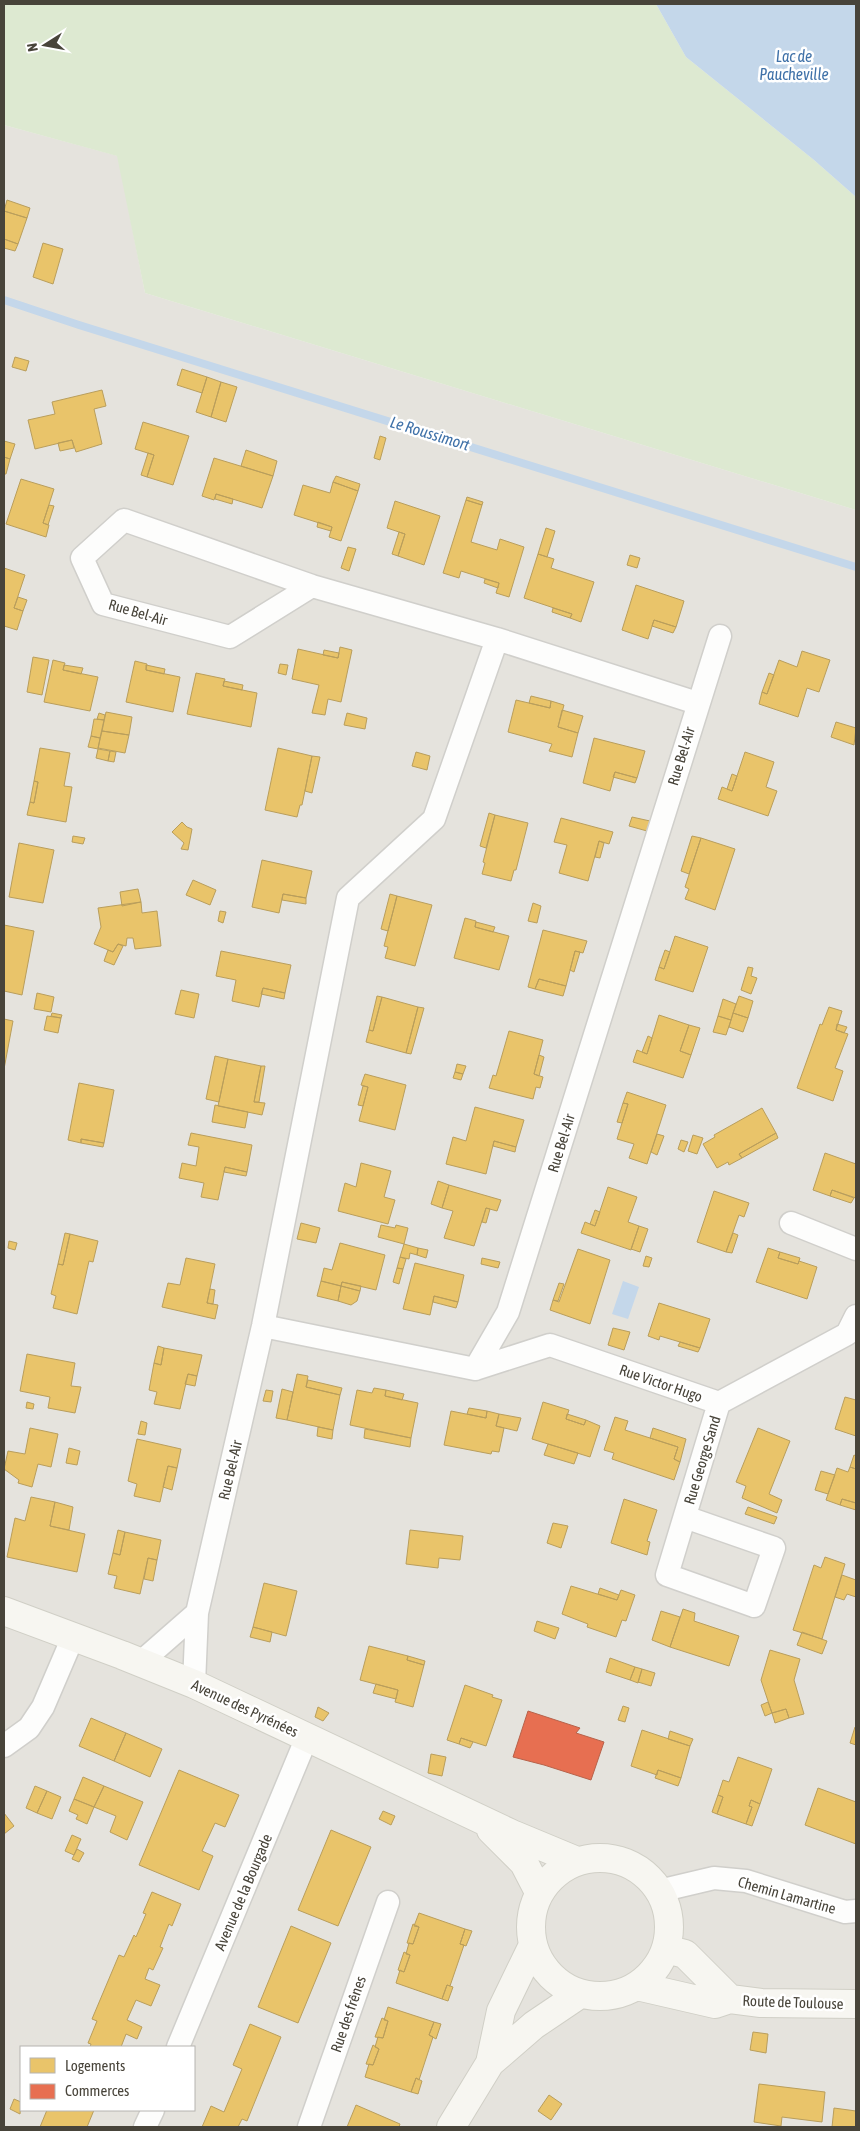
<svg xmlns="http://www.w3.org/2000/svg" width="860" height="2131" font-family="'Asap Condensed',sans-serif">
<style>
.residential{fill:#e5e3dd;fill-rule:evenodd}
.green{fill:#dde9d1}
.water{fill:#c4d7ea}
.homes{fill:#e9c46a;stroke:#b99e5c}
.shops{fill:#e76f51;stroke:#b7624a}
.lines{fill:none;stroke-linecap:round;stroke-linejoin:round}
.stream{stroke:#c4d7ea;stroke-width:8}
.street-casing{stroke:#d0cfcb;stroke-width:25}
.secondary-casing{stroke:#d0cfc6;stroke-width:30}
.street{stroke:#fdfdfc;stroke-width:22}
.secondary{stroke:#f7f6f1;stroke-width:28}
.labels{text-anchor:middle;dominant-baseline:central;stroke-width:5;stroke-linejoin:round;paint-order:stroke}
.street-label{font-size:15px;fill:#48443a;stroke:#fff}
.water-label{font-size:16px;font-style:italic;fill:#3f71a8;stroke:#fff}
</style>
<rect width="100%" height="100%" fill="#f2f1ee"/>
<path class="residential" d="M4 125 118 156 145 293 856 510V2127H4ZM21 2047H194V2110H21Z"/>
<path class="green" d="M4 4H656L686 57 814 160 856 197V510L145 293 117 156 4 125Z"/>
<path class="water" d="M656 4H856V197L814 160 686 57Z
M623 1281 639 1287 628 1319 612 1314Z"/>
<path class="homes" d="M7 200 30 208 27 218 4 211Z
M4 211 27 218 18 244 4 239Z
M4 239 18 244 15 251 4 248Z
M43 243 63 249 53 284 33 277Z
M15 357 29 361 26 371 12 367Z
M182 369 207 377 202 393 177 385Z
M207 377 221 382 211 417 196 412Z
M221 382 237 387 226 422 211 417Z
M102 390 106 406 94 409 102 444 76 452 72 440 35 449 28 420 55 414 52 402Z
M143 422 189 436 173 485 147 477 154 455 135 449Z
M380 436 386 438 380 460 374 458Z
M72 440 74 448 60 451 58 443Z
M4 441 15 444 10 459 4 457Z
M246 450 277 461 273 476 241 466Z
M148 453 154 455 147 477 141 475Z
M4 457 10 459 6 474H4Z
M214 458 273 476 262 508 216 494 214 500 202 496Z
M336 476 360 484 358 491 333 482Z
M21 479 54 489 43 523 49 525 46 537 6 524Z
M333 482 358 491 341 541 329 537 332 527 294 515 303 485 330 493Z
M216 494 233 499 232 504 215 499Z
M467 497 483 502 482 505 466 500Z
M466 500 482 505 471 542 497 550 500 539 524 547 509 597 496 593 499 583 461 571 459 578 443 573Z
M395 501 440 516 424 565 398 556 405 534 387 528Z
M49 505 54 506 48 525 43 523Z
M318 522 332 527 331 531 317 527Z
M546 528 555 531 547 557 538 554Z
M399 532 405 534 398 556 392 554Z
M348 547 356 549 349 571 341 568Z
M538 554 554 559 551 568 594 582 581 622 570 618 572 614 524 598Z
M630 555 640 558 637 568 627 565Z
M4 568 25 575 14 608 23 611 17 630 4 626Z
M485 579 499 583 498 588 484 583Z
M636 585 684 601 676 627 654 620 648 639 622 630Z
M18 597 27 600 23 611 14 608Z
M553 608 572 614 570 618 552 612Z
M654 620 676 627 673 633 652 626Z
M340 647 352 650 341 702 328 699 325 715 312 713 319 685 292 679 298 649 338 658Z
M324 650 339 653 338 658 323 655Z
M802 651 830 660 819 692 807 688 798 717 759 704 762 692 767 694 779 660 797 667Z
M33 657 49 660 42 695 27 692Z
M53 660 65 663 63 670 98 677 90 711 44 702Z
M135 661 147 664 146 670 180 677 173 712 126 702Z
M280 664 288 665 286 675 278 673Z
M64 665 83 668 81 674 63 670Z
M146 665 165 669 164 674 146 670Z
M196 673 225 679 223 686 257 693 251 727 187 714Z
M769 673 774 675 767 694 762 692Z
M224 681 243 685 242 690 223 686Z
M531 696 551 701 550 708 529 703Z
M516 700 550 708 551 701 564 705 558 727 578 733 572 757 549 751 552 744 508 732Z
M562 710 583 716 578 733 558 727Z
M106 712 132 717 129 735 102 731Z
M99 713 105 715 104 720 97 719Z
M347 713 367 718 365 729 344 725Z
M94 719 104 720 100 738 91 736Z
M836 722 856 728 854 745 831 737Z
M102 731 129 735 125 753 98 748Z
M91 736 100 738 98 749 88 747Z
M594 738 645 751 637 778 615 772 610 791 583 783Z
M40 748 70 753 64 786 72 787 66 822 27 815 30 802 34 803 38 782 34 781Z
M278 748 312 756 302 805H300L297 817 265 810Z
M98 749 110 751 108 761 96 758Z
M110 751 116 752 114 762 108 761Z
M416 752 430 756 427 770 412 766Z
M745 752 774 762 766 787 777 791 768 816 718 799 722 787 732 791Z
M312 756 320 757 312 793 305 791Z
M615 772 637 778 635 783 613 777Z
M732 774 737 776 732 791 727 789Z
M34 781 38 782 34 803 30 802Z
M489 813 495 815 486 848 480 846Z
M495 815 528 823 516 870H514L511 881 482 874 485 863 483 862Z
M632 817 650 821 647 831 629 826Z
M561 818 613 832 609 844 599 841 588 881 559 873 567 845 554 842Z
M182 822 187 827 192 829 188 850 181 849 184 843 172 832Z
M73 836 85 838 83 844 72 842Z
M692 836 701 838 689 874 681 871Z
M701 838 735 849 715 910 685 899 689 889 685 887Z
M599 841 604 843 600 858 595 857Z
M19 843 54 850 43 903 9 897Z
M262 860 312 871 306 898 283 894 279 913 252 907Z
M193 880 216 890 210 905 186 895Z
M138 889 141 902 122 906 120 892Z
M283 894 306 898V904L282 900Z
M390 894 397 896 388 931 381 929Z
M397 896 432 905 415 966 385 958 388 947 384 946Z
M141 902 142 913 157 911 161 946 135 949 133 938H127L126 946 118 944 113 952 94 944 101 927 98 908Z
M533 903 541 906 537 923 528 921Z
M220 911 226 912 223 923 218 921Z
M465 918 476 921 475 927 509 936 499 970 454 958Z
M476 922 495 927 493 932 475 927Z
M4 925 34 931 22 995 4 991Z
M543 930 587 941 583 953 575 951 566 986 539 979 535 989 528 987Z
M675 936 708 947 693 992 655 980 659 967 664 969Z
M118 944 123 946 114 965 104 961 108 950 113 952Z
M665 950 670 952 664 969 659 967Z
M221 951 291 965 285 993 263 988 259 1007 232 1001 236 980 216 976Z
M575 951 580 952 574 972 570 970Z
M748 967 753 968 751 976 757 978 751 994 741 990Z
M539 979 566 986 563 996 535 989Z
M263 988 285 993 284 999 261 994Z
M181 990 199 994 194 1018 175 1014Z
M37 993 54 997 51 1012 34 1009Z
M377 996 382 997 373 1031 369 1030Z
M739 996 753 1001 748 1018 733 1013Z
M382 997 418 1007 406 1053 366 1042 369 1030 373 1031Z
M723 999 736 1004 731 1020 718 1016Z
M418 1007 424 1008 411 1054 406 1053Z
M829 1007 842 1011 836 1030 848 1034 835 1068 843 1071 833 1101 797 1088 820 1024 822 1025Z
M52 1013 62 1015 61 1018 51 1016Z
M733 1013 748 1018 743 1032 729 1027Z
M659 1015 689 1025 680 1051 691 1055 683 1078 633 1062 637 1050 647 1054Z
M47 1016 61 1018 58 1033 44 1030Z
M718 1016 731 1020 726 1035 713 1032Z
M4 1019 13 1021 4 1069Z
M837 1024 847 1027 844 1033 836 1030Z
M689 1025 700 1028 691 1055 680 1051Z
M509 1031 543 1040 534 1074 543 1077 540 1088 536 1087 533 1099 489 1088 493 1075 496 1076Z
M648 1036 652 1038 647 1054 642 1052Z
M539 1055 544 1057 539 1076 534 1074Z
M215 1056 228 1059 219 1102 206 1099Z
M228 1059 261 1066 254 1102 265 1103 262 1115 218 1106Z
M457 1064 466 1066 463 1074 455 1072Z
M261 1066H265L259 1102H254Z
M455 1072 463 1074 461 1080 453 1078Z
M365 1074 406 1085 395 1130 359 1121 368 1087 361 1085Z
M79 1083 114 1090 104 1143 81 1139V1143L68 1140Z
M363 1086 368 1087 363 1106 358 1105Z
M627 1092 666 1105 647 1164 629 1158 634 1144 617 1139 628 1104 623 1103Z
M623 1103 628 1104 622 1123 617 1122Z
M215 1105 248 1112 245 1128 212 1122Z
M475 1107 524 1120 516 1147 494 1141 486 1174 446 1164 453 1137 466 1141Z
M762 1108 776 1133 739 1154 742 1158 729 1165 728 1162 717 1168 703 1144 715 1137 714 1135Z
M191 1133 252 1145 247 1172 225 1167 218 1200 201 1197 204 1183 179 1178 182 1163 196 1166 199 1147 188 1145Z
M776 1133 778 1138 742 1158 739 1154Z
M657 1134 664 1136 657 1155 651 1152Z
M693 1135 703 1138 697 1154 688 1151Z
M81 1139 104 1143 103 1147 81 1143Z
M681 1140 688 1142 684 1152 678 1149Z
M494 1141 516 1147 515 1152 493 1146Z
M825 1153 856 1164V1198L832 1190 830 1196 813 1190Z
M361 1163 391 1171 384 1197 395 1200 388 1224 338 1211 345 1183 356 1187Z
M225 1167 247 1172 246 1176 224 1172Z
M438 1181 449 1185 442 1208 431 1204Z
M449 1185 501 1200 497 1211 486 1208 474 1246 444 1238 453 1211 442 1208Z
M608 1187 637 1197 628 1222 639 1226 631 1250 581 1233 585 1222 595 1226Z
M832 1190 854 1198 851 1203 830 1196Z
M714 1191 749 1203 744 1217 739 1215 726 1252 697 1242Z
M486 1208 490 1209 486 1223 482 1222Z
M595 1210 600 1212 595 1226 590 1224Z
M301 1223 320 1228 316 1243 297 1239Z
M381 1225 395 1228 396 1225 408 1228 404 1244 378 1237Z
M639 1226 648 1229 640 1252 631 1249Z
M65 1233 70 1234 63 1265 58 1264Z
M733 1233 738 1235 732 1253 726 1252Z
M70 1234 98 1241 93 1262 89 1261 77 1314 53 1308 56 1296 51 1294 58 1264 63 1265Z
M9 1241 17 1243 15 1250 8 1248Z
M340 1243 385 1255 376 1290 342 1282 341 1286 321 1281 324 1268 332 1270Z
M404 1244 418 1248 417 1255 410 1253 409 1259 400 1257Z
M418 1248 428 1250 426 1258 417 1255Z
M768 1248 780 1252 778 1258 798 1264 799 1261 817 1267 807 1299 756 1282Z
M578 1249 610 1260 590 1324 550 1310 553 1300 559 1302Z
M780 1252 800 1258 798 1264 778 1258Z
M646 1256 652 1258 649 1267 643 1266Z
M400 1257 406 1259 403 1269 397 1268Z
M186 1258 215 1264 207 1303 218 1305 215 1319 162 1307 168 1283 180 1285Z
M482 1258 500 1262 498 1268 481 1264Z
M415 1263 464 1275 458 1302 434 1296 430 1315 403 1309Z
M397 1268 403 1269 399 1284 393 1282Z
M321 1281 341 1286 338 1301 317 1296Z
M342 1282 361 1286 360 1291 341 1286Z
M559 1283 564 1284 558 1301 553 1300Z
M341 1286 360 1291 357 1301 351 1305 338 1301Z
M210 1289 215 1290 213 1304 207 1303Z
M434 1296 458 1302 456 1308 433 1302Z
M659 1303 710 1319 700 1348 660 1336 659 1340 648 1336Z
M613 1328 630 1332 624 1350 608 1345Z
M680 1342 700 1348 698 1352 678 1346Z
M158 1346 164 1348 161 1365 154 1363Z
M164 1348 202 1355 197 1376 188 1374 180 1409 154 1404 157 1392 149 1390 154 1363 161 1365Z
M27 1354 75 1363 71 1386 81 1387 75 1413 48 1408 50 1397 20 1391Z
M188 1374 197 1376 195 1386 185 1384Z
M297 1374 308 1376 306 1387 340 1395 333 1430 287 1420Z
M308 1380 342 1388 340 1395 306 1387Z
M374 1388 386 1390 385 1396 418 1403 411 1438 350 1425 357 1390 372 1393Z
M282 1389 293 1392 287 1420 276 1418Z
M266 1390 273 1391 271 1402 263 1401Z
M386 1390 404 1394 402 1400 385 1396Z
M845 1397 856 1400V1436L835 1429Z
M27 1402 34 1404 33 1409 26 1408Z
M543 1402 569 1410 566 1419 584 1425 586 1420 600 1426 590 1457 532 1439Z
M469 1408 487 1411 486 1418 467 1414Z
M451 1411 486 1418 487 1411 499 1414 496 1426 504 1428 499 1452 492 1451 491 1454 444 1445Z
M499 1414 521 1418 517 1431 496 1426Z
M567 1414 586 1420 584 1425 566 1419Z
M615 1417 628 1421 625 1430 678 1447 674 1459 680 1462 674 1480 612 1459 614 1453 604 1450Z
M141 1421 147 1423 145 1435 138 1434Z
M318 1427 333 1430 332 1439 317 1436Z
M30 1428 58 1434 51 1467 38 1464 32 1487 18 1483 19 1480 4 1469 8 1451 25 1454Z
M653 1428 686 1439 680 1462 674 1459 678 1447 650 1438Z
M758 1428 790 1441 769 1494 782 1500 777 1513 742 1498 746 1486 736 1482Z
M365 1429 411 1438 410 1447 364 1438Z
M137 1439 181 1449 177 1468 168 1466 160 1502 134 1496 137 1484 128 1481Z
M548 1444 578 1453 574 1464 544 1455Z
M69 1448 80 1451 77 1465 66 1463Z
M854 1455 856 1456V1469L850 1467Z
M168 1466 177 1468 172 1490 163 1487Z
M850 1467 856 1469V1503L842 1499 840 1505 826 1500 837 1468 848 1472Z
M821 1471 835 1475 828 1494 815 1490Z
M31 1497 55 1502 50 1526 85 1534 77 1572 7 1557 15 1518 25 1521Z
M624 1499 657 1510 647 1541 650 1542 647 1555 611 1543Z
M842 1499 856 1503V1510L840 1505Z
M55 1502 73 1507 69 1530 50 1526Z
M748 1507 777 1517 774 1524 745 1514Z
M553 1523 568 1526 561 1548 547 1543Z
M118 1530 125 1532 120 1555 113 1553Z
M410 1530 463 1536 460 1560 439 1558 438 1568 406 1564Z
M125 1532 161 1540 157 1560 148 1558 140 1594 114 1588 117 1576 108 1574 113 1553 120 1555Z
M825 1557 845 1564 822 1639 793 1630 814 1565 821 1568Z
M148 1558 157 1560 153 1581 144 1579Z
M842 1575 856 1580V1597L847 1594 844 1600 835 1597Z
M264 1583 297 1591 286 1636 253 1627Z
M571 1586 617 1600 621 1590 635 1595 626 1621 622 1620 616 1637 587 1627 588 1624 562 1614Z
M600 1588 619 1595 617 1600 598 1594Z
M683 1609 695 1613 694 1621 739 1636 729 1666 670 1647Z
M661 1611 680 1617 670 1647 652 1640Z
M537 1621 559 1628 555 1639 534 1631Z
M253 1627 272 1632 270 1642 250 1637Z
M802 1632 827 1641 822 1654 797 1645Z
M369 1646 408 1656 407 1660 424 1665 413 1707 395 1702 398 1690 360 1680Z
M770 1650 800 1659 794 1680 804 1714 789 1718 786 1709 772 1713 761 1680Z
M408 1656 425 1661 424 1665 407 1660Z
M610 1658 635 1667 630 1680 606 1672Z
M635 1667 642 1669 638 1683 630 1680Z
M642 1669 655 1673 651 1686 638 1682Z
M376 1684 398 1690 396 1699 373 1693Z
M465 1685 493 1695 492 1697 502 1700 486 1746 461 1738 459 1744 447 1740Z
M768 1702 772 1713 765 1716 761 1705Z
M623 1706 629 1708 625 1722 618 1720Z
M318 1707 329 1713 323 1721 315 1717Z
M786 1709 789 1718 775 1723 772 1713Z
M91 1718 126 1733 114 1761 79 1746Z
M855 1727H856V1745L850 1743Z
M642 1730 690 1746 681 1778 658 1770 657 1775 631 1766Z
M670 1731 693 1739 690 1746 668 1739Z
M126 1733 162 1749 150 1777 114 1761Z
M461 1738 473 1742 470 1748 459 1744Z
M431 1754 446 1757 442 1776 428 1773Z
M738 1757 772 1769 760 1804 751 1800 749 1806 752 1807 746 1824 717 1814 723 1797 718 1795 723 1780 729 1782Z
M179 1770 239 1795 225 1827 215 1823 202 1851 213 1856 199 1890 139 1865Z
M658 1770 681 1778 678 1786 655 1778Z
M83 1777 104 1786 94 1807 74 1799Z
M35 1786 47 1791 37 1813 26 1808Z
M104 1786 143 1802 127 1840 110 1832 116 1816 94 1807Z
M818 1788 856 1802V1844L805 1825Z
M47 1791 61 1797 52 1819 37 1813Z
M718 1795 723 1797 717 1814 712 1812Z
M74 1799 94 1807 87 1824 76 1819 78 1815 69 1811Z
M751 1800 760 1804 752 1826 746 1824 752 1807 749 1806Z
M383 1811 395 1816 391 1825 379 1819Z
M4 1813 14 1826 4 1834Z
M331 1830 371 1847 338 1926 298 1910Z
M72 1835 81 1839 74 1855 65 1851Z
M77 1849 84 1853 79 1862 72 1859Z
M152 1892 181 1904 172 1926 169 1924 160 1947 163 1948 153 1970 149 1968 145 1979 160 1985 151 2006 136 2000 127 2020 142 2027 137 2039 126 2034 121 2047H90L91 2044 88 2043 97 2021 92 2019 119 1955 124 1957 134 1935 136 1937 146 1914 143 1913Z
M419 1913 465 1929 460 1944 464 1945 450 1986 447 1985 442 1999 396 1983 400 1970 404 1972 410 1955 406 1954 409 1943 413 1944 419 1927 414 1926Z
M413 1924 419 1927 413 1944 407 1943Z
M291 1926 331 1943 298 2023 258 2007Z
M465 1929 472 1931 466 1946 460 1944Z
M404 1952 410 1955 404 1972 398 1970Z
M447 1985 453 1987 448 2001 442 1999Z
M388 2007 434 2022 429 2035 433 2037 419 2080 416 2078 411 2092 365 2077 369 2064 373 2065 379 2049 375 2047 378 2037 383 2038 388 2021 384 2020Z
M382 2018 388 2021 383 2038 375 2037Z
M434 2022 441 2024 436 2039 429 2035Z
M250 2024 281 2037 247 2121 242 2119 238 2127H202L211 2106 224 2112 242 2069 233 2065Z
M753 2032 768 2034 766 2053 750 2050Z
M373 2045 379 2049 373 2065 366 2064Z
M416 2078 422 2081 418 2094 411 2092Z
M759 2084 825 2092 822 2122 782 2117 781 2126 754 2122Z
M549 2095 562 2104 551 2120 538 2111Z
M14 2099 21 2102 20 2114 10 2109Z
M356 2105 400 2124 399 2127H347Z
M834 2108 856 2111V2127H832Z
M47 2110H94L87 2127H40Z"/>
<path class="shops" d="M528 1711 580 1728 576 1733 604 1742 591 1780 544 1765 513 1757Z"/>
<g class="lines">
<path class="stream" d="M4 300 79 325 856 567"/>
<g class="street-casing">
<path id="street" d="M312 586 230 637 103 604 82 558 124 520 312 586 497 639 697 703
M791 1223 856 1249
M263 1326 475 1369 508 1312 720 636
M475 1369 550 1345 719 1403 847 1334 856 1316
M685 1517 774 1548 754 1606 667 1575 719 1403
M141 1662 197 1613
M194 1684 197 1613 263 1326 348 898 434 819 497 639
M4 1746 29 1728 43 1707 73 1637
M659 1891 714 1878 746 1881 845 1912 856 1911
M178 2047 307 1737
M145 2127 153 2110
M309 2127 388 1902"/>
</g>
<g class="secondary-casing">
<path id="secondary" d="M4 1611 122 1655 194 1684 512 1834 577 1861
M491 1830 524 1863 539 1892
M531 1927a69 69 0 1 1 138 0a69 69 0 1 1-138 0Z
M666 1949 685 1954 730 1999
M637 1986 715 2004 730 1999 761 2003 856 2004
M490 2063 501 2011 533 1945
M451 2127 490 2063 534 2025 580 1994"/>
</g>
<use href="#street" class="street"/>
<use href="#secondary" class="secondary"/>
</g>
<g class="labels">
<g class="street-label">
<text transform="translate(138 612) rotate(16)">Rue Bel-Air</text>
<text transform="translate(681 756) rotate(-73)">Rue Bel-Air</text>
<text transform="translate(561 1143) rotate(-73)">Rue Bel-Air</text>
<text transform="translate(661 1383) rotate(19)">Rue Victor Hugo</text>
<text transform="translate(702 1460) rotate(-73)">Rue George Sand</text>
<text transform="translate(230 1470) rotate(-77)">Rue Bel-Air</text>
<text transform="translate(245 1708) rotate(25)">Avenue des Pyrénées</text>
<text transform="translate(243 1892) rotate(-67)">Avenue de la Bourgade</text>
<text transform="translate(787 1895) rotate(16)">Chemin Lamartine</text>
<text transform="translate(793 2002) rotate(2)">Route de Toulouse</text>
<text transform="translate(348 2014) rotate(-71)">Rue des frênes</text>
</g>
<g class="water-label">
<text x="794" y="56">Lac de<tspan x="794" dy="18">Paucheville</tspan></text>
<text transform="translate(430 433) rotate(17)">Le Roussimort</text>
</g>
</g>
<rect width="860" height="2131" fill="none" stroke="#48443a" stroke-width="10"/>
<rect x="20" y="2046" width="175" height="65" fill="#ffffff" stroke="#b6b4b0"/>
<rect x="30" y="2058" width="25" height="15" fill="#e9c46a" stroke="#b6b4b0"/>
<text x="65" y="2071" font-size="15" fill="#48443a">Logements</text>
<rect x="30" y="2084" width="25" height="15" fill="#e76f51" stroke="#b6b4b0"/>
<text x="65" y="2096" font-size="15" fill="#48443a">Commerces</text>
<g transform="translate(45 45) rotate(259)" stroke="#ffffff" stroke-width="4" paint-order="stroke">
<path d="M0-4L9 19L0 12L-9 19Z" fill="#48443a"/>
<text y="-8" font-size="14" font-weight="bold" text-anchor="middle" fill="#48443a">N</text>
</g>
</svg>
